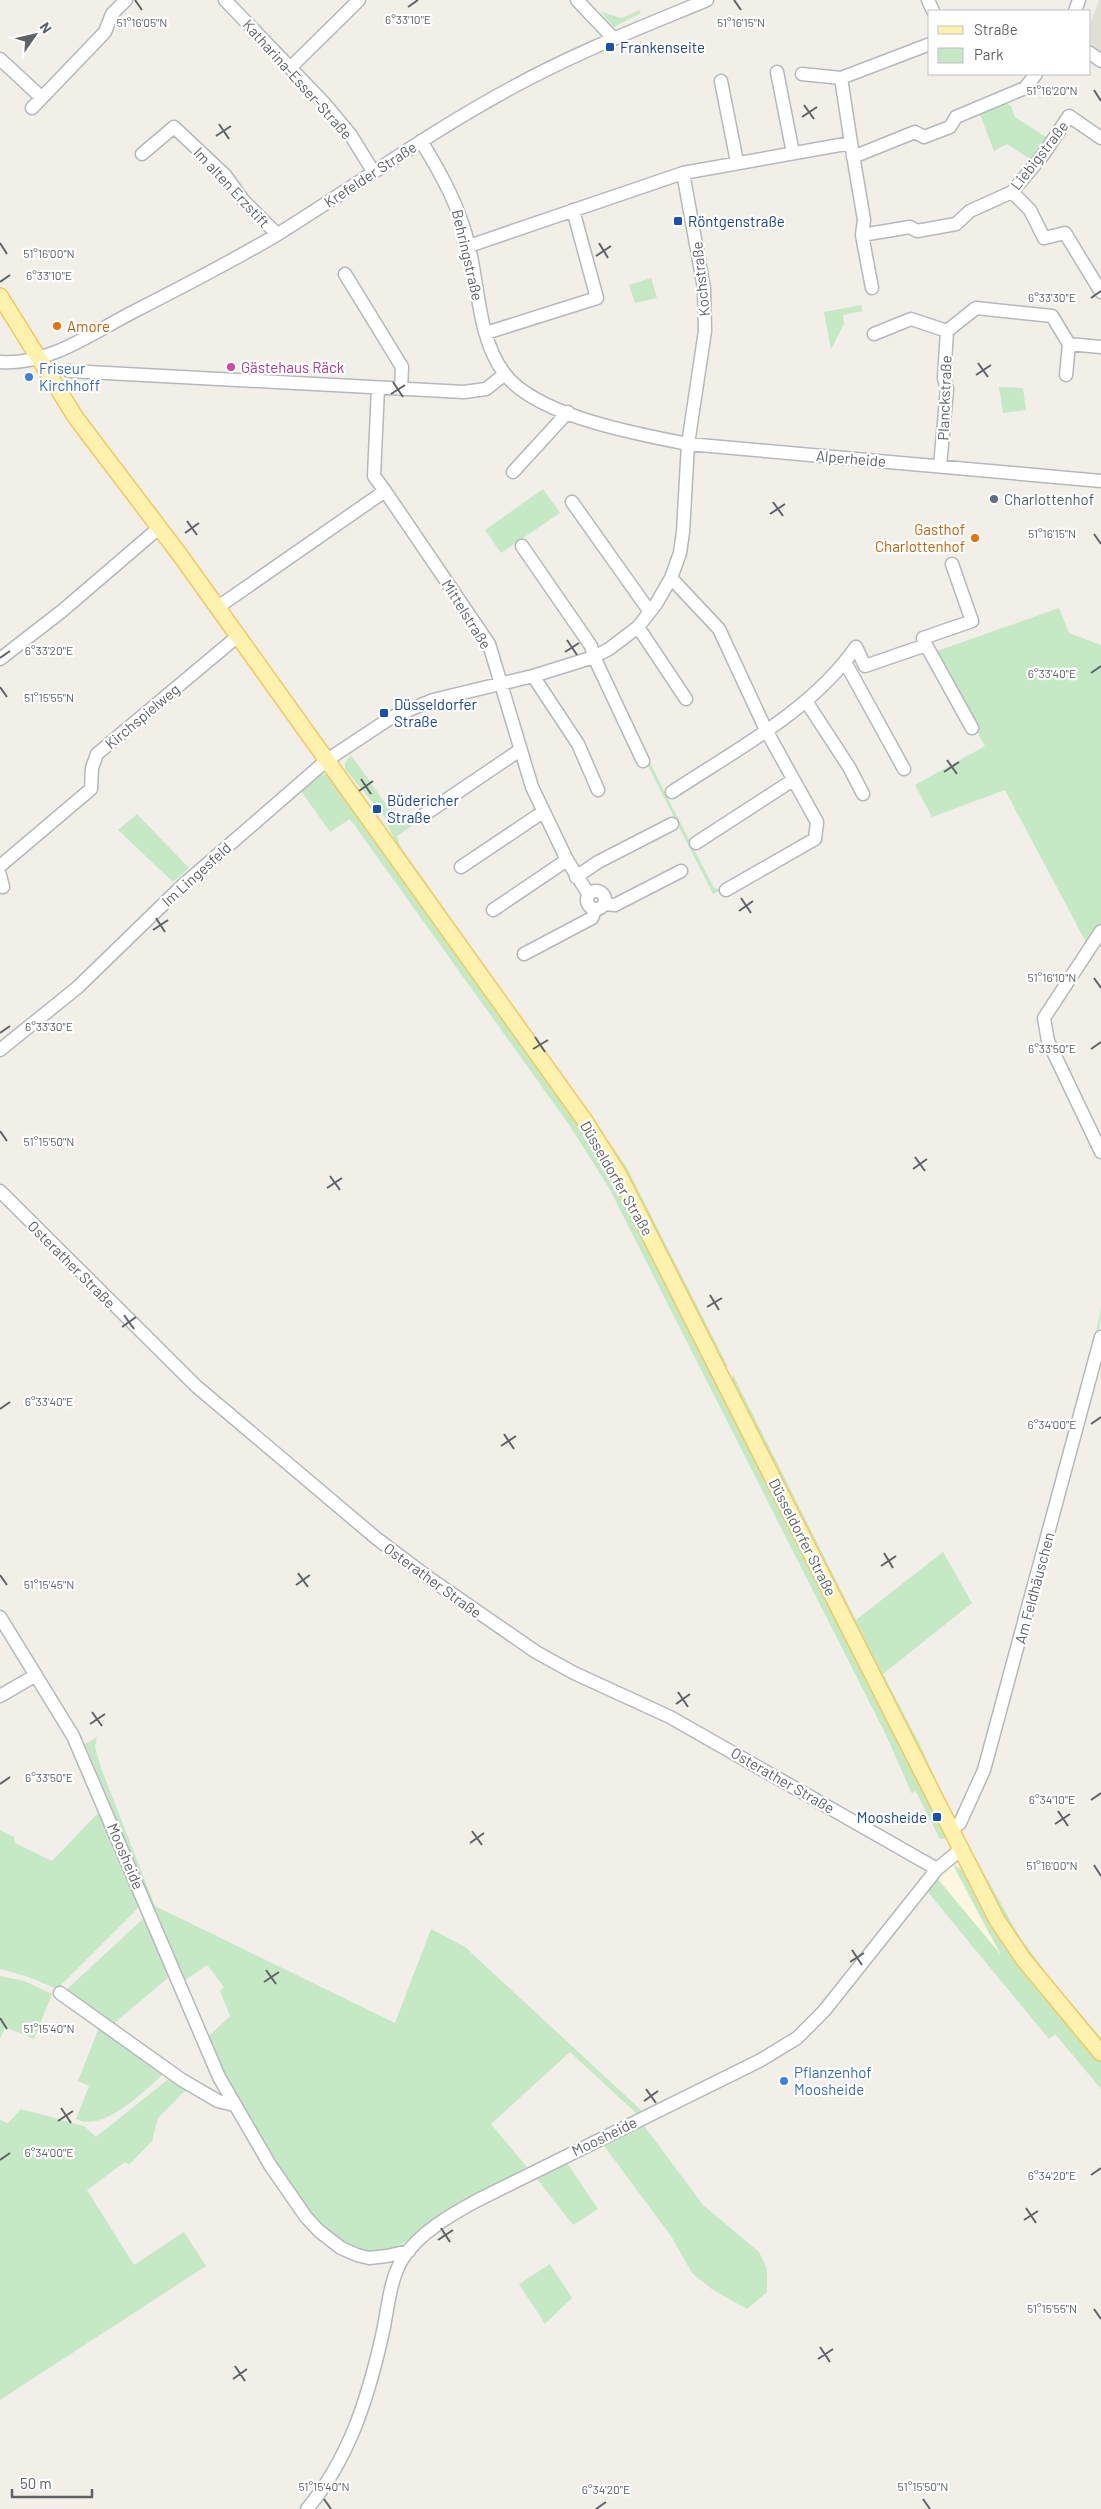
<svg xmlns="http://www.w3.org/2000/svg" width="1101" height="2509" font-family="Barlow,sans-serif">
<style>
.commercial{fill:#fef7e0}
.education{fill:#e1ded6}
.green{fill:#c5e8c5}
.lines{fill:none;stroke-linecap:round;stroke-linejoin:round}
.minor-casing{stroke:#b5b8bc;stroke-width:15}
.major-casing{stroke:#f2c960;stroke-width:18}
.minor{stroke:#fff;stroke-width:12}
.major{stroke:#fff2af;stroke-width:15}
.ticks{fill:none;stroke:#5f6368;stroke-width:2}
.transit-dot{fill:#1a4fb4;stroke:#fff;stroke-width:2}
.food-dot{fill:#e8710a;stroke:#fff;stroke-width:2}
.hotel-dot{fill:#d1479c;stroke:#fff;stroke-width:2}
.shop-dot{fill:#3f7fe0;stroke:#fff;stroke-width:2}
.service-dot{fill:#5c6f8a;stroke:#fff;stroke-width:2}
.labels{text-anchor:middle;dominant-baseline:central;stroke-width:4.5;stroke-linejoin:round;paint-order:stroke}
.transit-label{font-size:15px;fill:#164399;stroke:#fff;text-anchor:start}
.street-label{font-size:15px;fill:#5f6368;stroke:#fff}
.food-label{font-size:15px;fill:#c56008;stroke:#fff;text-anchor:start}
.hotel-label{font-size:15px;fill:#b23c85;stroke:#fff;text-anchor:start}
.shop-label{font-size:15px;fill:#366cbe;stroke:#fff;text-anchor:start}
.service-label{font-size:15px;fill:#4e5e75;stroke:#fff;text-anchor:start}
.ticks-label{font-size:12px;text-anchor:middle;fill:#5f6368;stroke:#fff;stroke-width:4.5;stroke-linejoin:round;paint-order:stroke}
</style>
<rect width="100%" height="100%" fill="#f1efe8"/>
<path class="commercial" d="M953 1865 983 1924 1004 1959 935 1876Z"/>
<path class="education" d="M1099 0H1101V56L1090 48V25Z"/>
<path class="green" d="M639 10 641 13 614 27 601 12 622 18Z
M1003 102 1011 106 1015 117 1049 139 1033 161 1007 144 994 151 979 112Z
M651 278 657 298 635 303 629 285Z
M861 305 863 311 843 315 844 324 831 349 824 312Z
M999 387 1023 388 1026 410 1003 413Z
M543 489 560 513 501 553 485 530Z
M1059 608 1069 633 1101 645V924L1088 946 1005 790 932 817 915 785 985 746 934 652Z
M604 666 663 789 714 888 721 890 713 894 646 762Z
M351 755 400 824 405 825 419 815 422 819 397 836 400 846 626 1166 728 1367 724 1366 640 1199 404 859 387 824 388 821 345 769V763Z
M327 774 582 1127 608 1168 948 1838 940 1839 915 1790 912 1794 886 1735 609 1188 570 1126 350 819 330 832 301 791 320 775Z
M137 814 189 868 173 882 118 830Z
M1101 1307 1099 1333 981 1769 955 1822 731 1381 733 1375 856 1620 943 1552 972 1603 883 1674 919 1743 955 1821 979 1767 1093 1349Z
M97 1737 95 1747 101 1768 155 1906 395 2023 431 1929 465 1947 642 2111 637 2114 570 2052 491 2124 527 2167 457 2205 413 2237 395 2248 377 2252 358 2250 338 2240 318 2223 298 2198 227 2083 208 2037 230 2016 220 1991 224 1987 207 1965 184 1981 85 1744Z
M101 1810 141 1905 57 1989 26 1976 0 1969V1830L14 1837 15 1843 52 1861Z
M960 1830 1019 1936 1053 1982 1101 2038V2044L1050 1984 1003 1917Z
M953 1865 964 1871 1068 2023 1101 2062V2089L1055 2034 1049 2039 927 1891 937 1878 1001 1955Z
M146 1916 170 1976 112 2025 65 1991Z
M0 1976 24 1981 52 1994 34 2039 5 2027 0 2039Z
M100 2025 165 2073C143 2091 105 2133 76 2119L89 2086 78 2081Z
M171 2077 189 2087 158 2118 152 2141 129 2165 125 2162 87 2190 134 2265 184 2232 206 2266 0 2400V2120L8 2123 21 2109 84 2126 96 2137Z
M640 2124 645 2127 703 2205 759 2252 767 2269V2292L747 2309 713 2290 692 2273 671 2236 602 2143Z
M565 2160 598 2209 573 2225 534 2175Z
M550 2264 572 2298 545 2324 519 2284Z"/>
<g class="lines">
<g class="minor-casing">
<path id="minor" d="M225 0 325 104 350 134 373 171
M577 0 614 39
M928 0 933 11
M1075 11 1079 0
M1090 53 1101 61
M0 59 42 98
M291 67 359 0
M777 72 793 153
M802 74 841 78
M721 81 737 162
M32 108 105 32 112 14 126 0
M421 141C442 175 460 208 469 247 479 288 478 338 504 373 536 416 637 434 688 444L1101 481
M851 143 841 78 930 44
M142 154 174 127 225 175 243 200 277 234
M853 157 915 132 924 137 950 127 956 117 1025 88 1036 74
M1012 192 1030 210 1044 238 1065 233 1101 292
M862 235 910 227 917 231 956 224 970 211 1012 192 1043 155 1069 116 1101 138
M469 246 683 173 851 143 864 220 862 235 872 288
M345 274 402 367 401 389
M486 333 597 298 573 210
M874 334 911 319 947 331
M0 362C47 366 92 333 133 312 182 287 231 262 278 234 357 185 431 131 513 87 575 53 642 27 707 0
M69 371 464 392 486 389 505 374
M1066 375 1069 344
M378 388 374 476 385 491
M940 466 947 389 944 378 947 331 976 308 1052 316 1069 344 1101 347
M513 472 568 412
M572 502 650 612
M522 546 591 646 594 657 643 761
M671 578 719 629 766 730 817 822 815 839 726 890
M218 607 385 491 489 644 532 787 567 860 589 895
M638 627 686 699
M926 645 923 638 972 621 952 564
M0 659 62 611 160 527
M845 662 904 769
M533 676 578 744 598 790
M806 701 849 767 863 794
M672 792C737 749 811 711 856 647L865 666 926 645 972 728
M421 817 520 750
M696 843 793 780
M0 866 91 789 92 768 97 754 238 636
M461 867 543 812
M0 875 3 887
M576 877 598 862 672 824
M587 900a9 9 0 1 1 18 0a9 9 0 1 1-18 0Z
M605 904 615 905 681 871
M493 910 567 860
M1101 931 1044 1018 1048 1041 1101 1152
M524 954 592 918 595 910
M0 1050 78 987 183 885 327 760 392 717 433 700 533 676 594 657 609 649 638 627 656 604 671 578 680 553 683 532 688 444 705 331 704 288 683 173
M0 1191 196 1386 376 1538 429 1578 536 1652 574 1673 670 1717 937 1869
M0 1617 73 1736 219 2077 270 2165 306 2217 319 2231 341 2248 357 2255 369 2258 387 2256 409 2251
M0 1696 36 1675
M950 1830 960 1823 984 1770 1101 1337
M60 1993 182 2080 218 2101 234 2105
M307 2509C349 2459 368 2398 382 2336 388 2311 389 2280 403 2258 419 2233 452 2214 478 2200L759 2061 797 2038 824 2011 937 1869 960 1850"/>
</g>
<g class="major-casing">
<path id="major" d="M0 296 76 418 180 555 585 1121 619 1175 997 1920 1024 1960 1101 2053"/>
</g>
<use href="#minor" class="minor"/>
<use href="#major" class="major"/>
</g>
<path class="ticks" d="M135 0 142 10M734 0 741 10M408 7 418 0M1094 90 1101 101M804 105 814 119M802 117 817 107M219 124 229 139M216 136 231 126M0 243 7 254M599 243 608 258M596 256 611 246M0 282 10 275M1091 298 1101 291M978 363 988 377M976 375 991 365M393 382 403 397M391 394 405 385M773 502 783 516M770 514 785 504M187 521 197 535M185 533 199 523M1094 534 1101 544M567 640 577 655M565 652 579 643M0 658 10 651M1091 673 1101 666M0 687 7 697M947 760 957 774M944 772 959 762M361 779 371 794M359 791 373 781M741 898 751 913M739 911 753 901M156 918 165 932M153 930 168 920M1094 978 1101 988M0 1033 10 1026M535 1037 545 1052M533 1049 548 1040M1091 1049 1101 1042M0 1131 7 1141M915 1157 925 1171M913 1169 927 1159M330 1176 340 1190M327 1188 342 1178M710 1295 719 1310M707 1307 722 1298M124 1315 134 1329M122 1327 136 1317M0 1409 10 1402M1091 1424 1101 1417M504 1434 514 1449M501 1446 516 1436M884 1553 893 1568M881 1566 896 1556M298 1573 308 1587M0 1575 7 1585M296 1585 310 1575M678 1692 688 1707M676 1704 690 1694M92 1712 102 1726M90 1724 105 1714M0 1784 10 1777M1091 1800 1101 1793M1058 1811 1068 1826M1055 1824 1070 1814M472 1831 482 1845M470 1843 484 1833M1094 1865 1101 1876M852 1950 862 1965M850 1962 864 1953M266 1970 276 1984M264 1982 279 1972M0 2018 7 2029M646 2089 656 2103M644 2101 658 2091M61 2108 71 2123M58 2121 73 2111M0 2160 10 2153M1091 2175 1101 2168M1026 2208 1036 2223M1024 2220 1038 2211M441 2228 450 2242M438 2240 453 2230M1094 2309 1101 2319M820 2347 830 2362M818 2359 833 2349M235 2366 245 2381M233 2379 247 2369M324 2499 331 2509M923 2499 930 2509M596 2509 606 2502"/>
<g class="transit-dot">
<rect x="605" y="42" width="10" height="10" rx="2.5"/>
<rect x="673" y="216" width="10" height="10" rx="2.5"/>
<rect x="379" y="708" width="10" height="10" rx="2.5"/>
<rect x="372" y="804" width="10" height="10" rx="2.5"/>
<rect x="932" y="1812" width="10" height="10" rx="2.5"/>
</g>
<g class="food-dot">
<circle cx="57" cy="326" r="5"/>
<circle cx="975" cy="538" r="5"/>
</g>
<circle class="hotel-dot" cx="231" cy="367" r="5"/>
<g class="shop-dot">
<circle cx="29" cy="377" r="5"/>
<circle cx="784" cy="2081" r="5"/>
</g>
<circle class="service-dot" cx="994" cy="499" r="5"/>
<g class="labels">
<g class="transit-label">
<text x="620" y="47">Frankenseite</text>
<text x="688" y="221">Röntgenstraße</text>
<text x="394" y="704">Düsseldorfer<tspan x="394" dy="17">Straße</tspan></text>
<text x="387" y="800">Büdericher<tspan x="387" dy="17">Straße</tspan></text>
<text x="927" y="1817" text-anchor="end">Moosheide</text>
</g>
<g class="street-label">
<text transform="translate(298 79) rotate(48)">Katharina-Esser-Straße</text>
<text transform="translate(1039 155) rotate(-52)">Liebigstraße</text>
<text transform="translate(370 174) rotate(-33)">Krefelder Straße</text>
<text transform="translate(232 187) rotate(47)">Im alten Erzstift</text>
<text transform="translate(468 255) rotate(77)">Behringstraße</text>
<text transform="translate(700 279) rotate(-96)">Kochstraße</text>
<text transform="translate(944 398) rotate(-88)">Planckstraße</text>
<text transform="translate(851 458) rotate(5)">Alperheide</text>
<text transform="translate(467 614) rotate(58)">Mittelstraße</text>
<text transform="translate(142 716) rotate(-40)">Kirchspielweg</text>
<text transform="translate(196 874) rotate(-42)">Im Lingesfeld</text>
<text transform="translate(617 1178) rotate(60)">Düsseldorfer Straße</text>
<text transform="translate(72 1264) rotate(45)">Osterather Straße</text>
<text transform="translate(803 1537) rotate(63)">Düsseldorfer Straße</text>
<text transform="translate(433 1580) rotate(36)">Osterather Straße</text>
<text transform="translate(1034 1588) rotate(-75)">Am Feldhäuschen</text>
<text transform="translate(783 1780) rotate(30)">Osterather Straße</text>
<text transform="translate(126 1856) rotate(67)">Moosheide</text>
<text transform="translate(604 2136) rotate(-26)">Moosheide</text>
</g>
<g class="food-label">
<text x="67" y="326">Amore</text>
<text x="965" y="529" text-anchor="end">Gasthof<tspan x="965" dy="17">Charlottenhof</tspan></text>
</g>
<g class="hotel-label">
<text x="241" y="367">Gästehaus Räck</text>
</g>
<g class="shop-label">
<text x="39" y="368">Friseur<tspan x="39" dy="17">Kirchhoff</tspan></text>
<text x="794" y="2072">Pflanzenhof<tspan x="794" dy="17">Moosheide</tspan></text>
</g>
<g class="service-label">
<text x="1004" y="499">Charlottenhof</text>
</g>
</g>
<g class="ticks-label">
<text x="408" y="24">6°33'10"E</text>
<text x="142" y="27">51°16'05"N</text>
<text x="741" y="27">51°16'15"N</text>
<text x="1052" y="95">51°16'20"N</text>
<text x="49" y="258">51°16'00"N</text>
<text x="49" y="280">6°33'10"E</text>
<text x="1052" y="302">6°33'30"E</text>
<text x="1052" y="538">51°16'15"N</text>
<text x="49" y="655">6°33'20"E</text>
<text x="1052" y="678">6°33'40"E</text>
<text x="49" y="702">51°15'55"N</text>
<text x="1052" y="982">51°16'10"N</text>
<text x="49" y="1031">6°33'30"E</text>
<text x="1052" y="1053">6°33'50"E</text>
<text x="49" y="1146">51°15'50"N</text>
<text x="49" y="1406">6°33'40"E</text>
<text x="1052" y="1429">6°34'00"E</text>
<text x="49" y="1589">51°15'45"N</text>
<text x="49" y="1782">6°33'50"E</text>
<text x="1052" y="1804">6°34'10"E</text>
<text x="1052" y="1870">51°16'00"N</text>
<text x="49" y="2033">51°15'40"N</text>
<text x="49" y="2157">6°34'00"E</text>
<text x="1052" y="2180">6°34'20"E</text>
<text x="1052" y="2313">51°15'55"N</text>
<text x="324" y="2491">51°15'40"N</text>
<text x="923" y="2491">51°15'50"N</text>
<text x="606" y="2494">6°34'20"E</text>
</g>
<rect x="928" y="10" width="162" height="65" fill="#ffffff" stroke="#bfc1c3"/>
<rect x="938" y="26" width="25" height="8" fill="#fff2af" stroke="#bfc1c3"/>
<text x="974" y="35" font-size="15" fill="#5f6368">Straße</text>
<rect x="938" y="48" width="25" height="15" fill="#c5e8c5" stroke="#bfc1c3"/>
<text x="974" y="60" font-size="15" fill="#5f6368">Park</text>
<g transform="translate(35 35) rotate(56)" stroke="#ffffff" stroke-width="4" paint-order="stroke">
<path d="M0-4L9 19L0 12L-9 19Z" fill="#5f6368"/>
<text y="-8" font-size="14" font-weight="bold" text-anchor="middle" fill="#5f6368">N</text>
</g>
<path d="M12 2489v8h80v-8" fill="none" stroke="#5f6368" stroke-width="2.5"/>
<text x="20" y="2489" font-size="15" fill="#5f6368" stroke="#ffffff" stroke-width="4" paint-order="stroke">50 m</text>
</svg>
